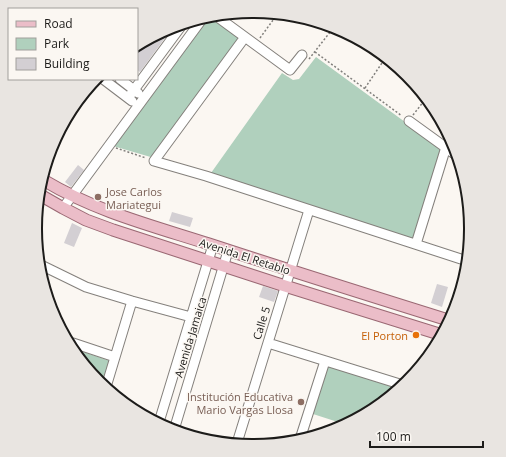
<svg xmlns="http://www.w3.org/2000/svg" width="506" height="457" font-family="'Open Sans',sans-serif">
<style>
.green{fill:#b0d0bd}
.building{fill:#d3cfd3}
.lines{fill:none;stroke-linecap:round;stroke-linejoin:round}
.minor-casing{stroke:#84807c;stroke-width:11}
.major-casing{stroke:#9a6873;stroke-width:13}
.path{stroke:#817f7c;stroke-width:1.5;stroke-dasharray:2 2;stroke-linecap:butt}
.minor{stroke:#fff;stroke-width:9}
.major{stroke:#ebbdc8;stroke-width:11}
.education-dot{fill:#8d6e63;stroke:#fbf7f2;stroke-width:1.5}
.food-dot{fill:#e8710a;stroke:#fbf7f2;stroke-width:1.5}
.labels{text-anchor:middle;dominant-baseline:central;stroke-width:3;stroke-linejoin:round;paint-order:stroke}
.education-label{font-size:11px;fill:#785e54;stroke:#fbf7f2;text-anchor:start}
.street-label{font-size:11px;fill:#1d1c1a;stroke:#fbf7f2}
.food-label{font-size:11px;fill:#c56008;stroke:#fbf7f2;text-anchor:end}
.rim{fill:none;stroke:#1d1c1a;stroke-width:2}
</style>
<rect width="100%" height="100%" fill="#fbf7f2"/>
<path class="green" d="M216 18 242 37 154 158 113 146 206 20Z
M316 57 442 149 413 239 211 173 282 73 293 80 299 79Z
M78 350 110 361 103 385 99 382Z
M328 365 399 388 344 424 313 414Z"/>
<path class="building" d="M170 27H173L140 72 137 70V54L143 46Z
M78 165 84 170 71 187 65 182Z
M172 212 193 218 190 227 169 221Z
M72 223 82 228 74 247 64 243Z
M437 284 448 287 442 307 431 303Z
M263 286 278 291 274 302 259 297Z"/>
<g class="lines">
<g class="minor-casing">
<path id="minor" d="M219 18 290 70 302 55
M245 37 154 161 206 176 464 260
M103 79 132 101
M120 79 138 93
M128 98 182 25
M409 121 456 155
M63 208 200 22
M416 244 446 147
M43 266 86 287 132 301 191 317
M73 343 115 357
M268 343 403 385
M106 387 132 301
M159 422 213 245
M174 430 228 251
M301 436 325 361
M237 443 309 210"/>
</g>
<g class="major-casing">
<path id="major" d="M45 181C95 211 153 226 209 244 288 270 368 295 448 320
M42 196 63 208 86 220 113 230 285 286 439 334"/>
</g>
<path class="path" d="M260 38 276 16
M315 52 402 116
M309 59 334 27
M365 88 384 60
M413 115 424 101
M116 148 146 158"/>
<use href="#minor" class="minor"/>
<use href="#major" class="major"/>
</g>
<g class="education-dot">
<circle cx="98" cy="197" r="4"/>
<circle cx="301" cy="402" r="4"/>
</g>
<circle class="food-dot" cx="416" cy="335" r="4"/>
<g class="labels">
<g class="education-label">
<text x="106" y="191">Jose Carlos<tspan x="106" dy="13">Mariategui</tspan></text>
<text x="293" y="396" text-anchor="end">Institución Educativa<tspan x="293" dy="13">Mario Vargas Llosa</tspan></text>
</g>
<g class="street-label">
<text transform="translate(245 256) rotate(18)">Avenida El Retablo</text>
<text transform="translate(261 323) rotate(-73)">Calle 5</text>
<text transform="translate(190 337) rotate(-73)">Avenida Jamaica</text>
</g>
<g class="food-label">
<text x="408" y="335">El Porton</text>
</g>
</g>
<path d="M0 0H506V457H0ZM252 18H254A210 210 0 0 1 464 228V229A210 210 0 0 1 254 439H252A210 210 0 0 1 42 229V228A210 210 0 0 1 252 18Z" fill="#e9e5e1" fill-rule="evenodd"/>
<path class="rim" d="M252 18H254A210 210 0 0 1 464 228V229A210 210 0 0 1 254 439H252A210 210 0 0 1 42 229V228A210 210 0 0 1 252 18Z"/>
<rect x="8" y="8" width="130" height="72" fill="#fbf7f2" stroke="#a29f9c"/>
<rect x="16" y="21" width="20" height="6" fill="#ebbdc8" stroke="#a29f9c"/>
<text x="44" y="28" font-size="12" fill="#1d1c1a">Road</text>
<rect x="16" y="38" width="20" height="12" fill="#b0d0bd" stroke="#a29f9c"/>
<text x="44" y="48" font-size="12" fill="#1d1c1a">Park</text>
<rect x="16" y="58" width="20" height="12" fill="#d3cfd3" stroke="#a29f9c"/>
<text x="44" y="68" font-size="12" fill="#1d1c1a">Building</text>
<path d="M370 441v6h113v-6" fill="none" stroke="#1d1c1a" stroke-width="2"/>
<text x="376" y="441" font-size="12" fill="#1d1c1a" stroke="#fbf7f2" stroke-width="3" paint-order="stroke">100 m</text>
</svg>
